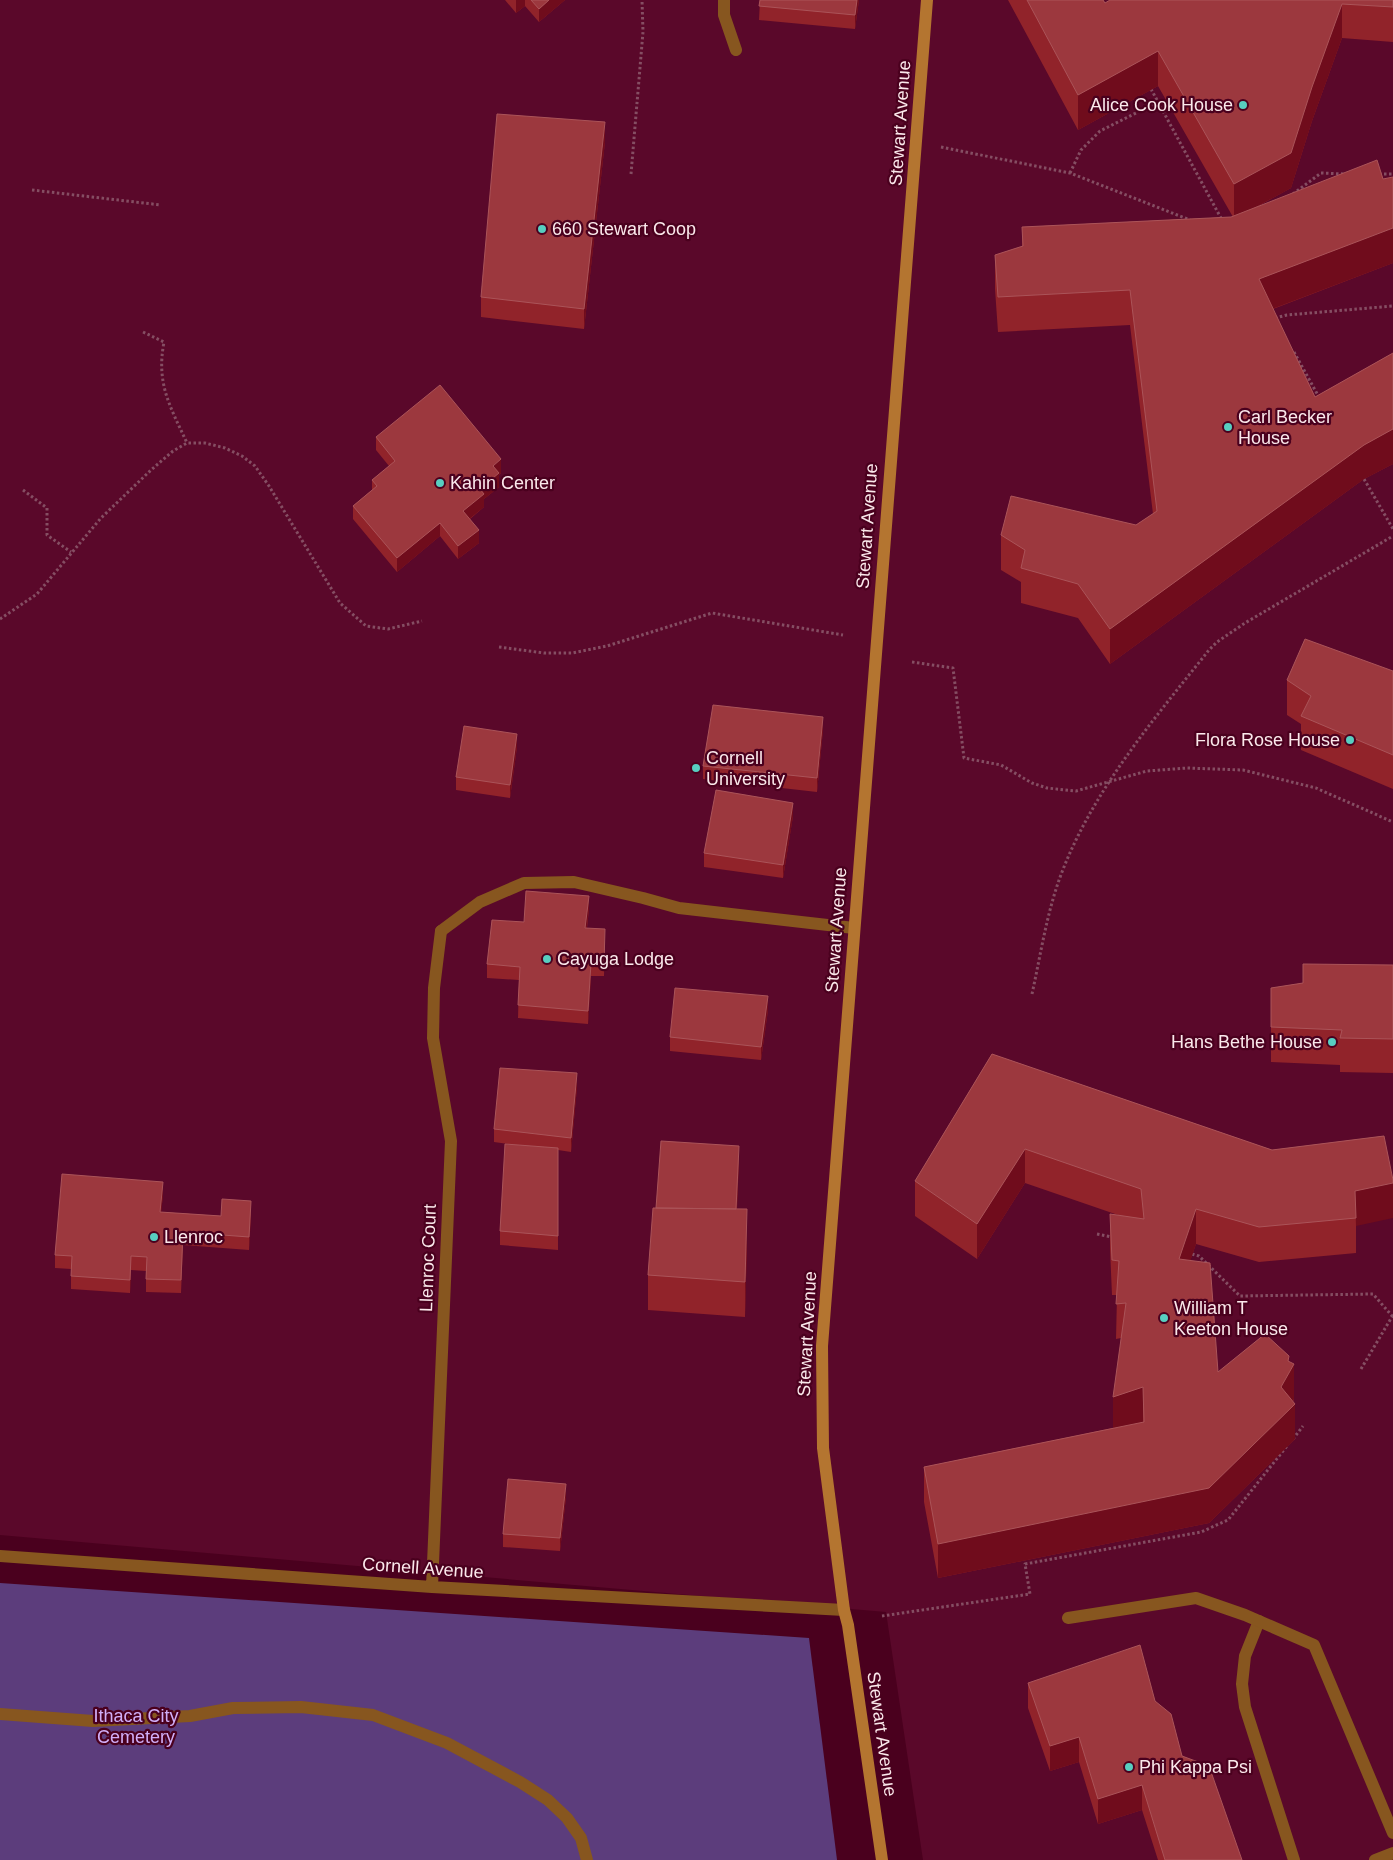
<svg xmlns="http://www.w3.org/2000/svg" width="1393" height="1860" font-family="Helvetica,sans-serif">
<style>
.built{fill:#5a082a}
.green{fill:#5c3d7c}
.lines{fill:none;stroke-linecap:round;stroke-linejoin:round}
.path{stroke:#854e63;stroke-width:3;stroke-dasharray:2.5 2.5;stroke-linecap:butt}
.lane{stroke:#87561f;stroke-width:12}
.street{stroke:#87561f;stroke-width:12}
.secondary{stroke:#b47530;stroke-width:12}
.wall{fill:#91232a}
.shaded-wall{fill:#700c1c}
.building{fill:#9c383e;stroke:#ab5459}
.poi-dot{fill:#58cec0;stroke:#4a001e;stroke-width:2}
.labels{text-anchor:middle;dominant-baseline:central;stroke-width:4.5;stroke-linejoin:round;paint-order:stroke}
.poi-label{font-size:18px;fill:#fbe8eb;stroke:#4a001e;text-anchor:start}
.street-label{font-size:18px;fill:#fbe8eb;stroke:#4a001e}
.park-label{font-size:18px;fill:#d1aff9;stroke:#4a001e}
</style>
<rect width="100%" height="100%" fill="#4a001e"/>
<path class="built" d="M0 0H1393V1860H923L886 1612 0 1535Z"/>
<path class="green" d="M0 1583 809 1638 837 1860H0Z"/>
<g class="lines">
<path class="path" d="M1151 89 1222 220
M941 147 1070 173 1190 220
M1070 173 1081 150 1100 131 1158 102
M631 174 643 32 642 0
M1379 174H1393
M32 190 161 205
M1293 194 1321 173 1345 174
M1275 318 1287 315 1393 306
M143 332 164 342C156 384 170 406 187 443
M1294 352 1320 399
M1364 479 1393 529
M23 490 47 508V535L71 552
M0 619 37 594 101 518 151 470 173 451 187 443H205L225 448 242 456 255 466 269 486 340 603 366 626 388 629 422 621
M499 647 544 653H572L607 646 712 613 843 635
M912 662 953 668 964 758 1001 765 1032 783 1047 788 1076 791 1147 771 1187 768 1243 770 1316 788 1393 822
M1032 994C1041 953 1047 911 1062 872 1094 789 1154 719 1209 650L1217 642 1245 623 1393 536
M1097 1234 1112 1237
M1192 1254 1199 1256 1240 1296 1373 1294 1393 1317
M1361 1369 1393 1315
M1293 1439 1303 1426
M882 1616 1030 1594 1025 1564 1201 1532 1228 1520 1287 1446"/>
<path class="lane" d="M724 0V15L736 50
M441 931 480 902 524 883 574 882 643 898 679 908 854 928
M1259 1621 1245 1656 1242 1684 1245 1707 1294 1860
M0 1714 93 1721 190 1716 233 1708 301 1707 373 1715 447 1743 520 1782 548 1800 567 1818 581 1838 587 1860
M1375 1860 1393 1853"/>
<path class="street" d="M0 1556 432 1587 844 1610
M432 1587 451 1141 433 1038 434 988 441 931
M1068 1618 1196 1598 1245 1615 1314 1645 1393 1833"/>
<path class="secondary" d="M882 1860 848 1625 844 1610 823 1448 822 1346 927 0"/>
</g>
<path class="wall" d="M505 0H565L539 22 525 6 516 13Z
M760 0H859L855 29 759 20Z
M1008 0H1103L1105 3 1393 0V42L1342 38 1312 121 1291 188 1253 209 1393 263 1273 309 1315 397 1393 353V464L1364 479 1110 664 1078 618 1021 603V582L1001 570V535L1136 525 1153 514 1130 325 998 332 995 289V255L1022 247V227L1231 217H1233L1158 86 1078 130Z
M605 142 584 329 481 317V297Z
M376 437 501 473 499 475V487L484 499V507L470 519 479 543 458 559 440 536 397 572 353 519V506L372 490V480L389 466 376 450Z
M1393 671V789L1301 750V724L1287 715V680Z
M823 730 817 792 703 779V766Z
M517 747 510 798 456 790V777Z
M793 816 783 878 704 867V853Z
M589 909 587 928 605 942 604 976H591L588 1024 518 1018 519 980 487 978V964L524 922Z
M1393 965V1073L1340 1072V1065L1271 1062V988L1303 983Z
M768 1010 761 1060 670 1051V1037Z
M992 1054 1272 1150 1384 1136 1356 1226V1253L1259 1262 1196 1244 1190 1261 1218 1372 1289 1362 1294 1399 1293 1402 1295 1439 1209 1523 938 1578 924 1502V1467L1113 1428 1121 1338 1116 1339 1117 1295H1112L1110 1249V1214L1118 1215 1025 1183 977 1259 915 1216V1181Z
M577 1087 571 1152 558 1150V1250L500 1245V1231L522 1146 494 1142V1129Z
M739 1159 737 1209 747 1243 745 1317 648 1310V1275L656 1208Z
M163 1195 161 1212 221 1216 251 1214 249 1250 183 1245 181 1293 146 1292V1271L131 1270 130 1293 71 1289V1269L55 1268V1255Z
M566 1497 560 1551 503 1547V1534Z
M1028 1683 1155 1701 1182 1756 1242 1860H1158L1142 1810 1098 1824 1079 1762 1050 1771 1028 1708Z"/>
<path class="shaded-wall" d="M516 0H525V6L516 13Z
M549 0H565L539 22V9Z
M857 0H859L855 29V15Z
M1342 4V38L1312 121 1291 188 1234 219V184L1312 87Z
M1158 51V86L1078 130V95Z
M605 122V142L584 329V309Z
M1393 228V263L1259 314V279Z
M1393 429V464L1364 479 1110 664V629L1364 445Z
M501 459V473L499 475V487L484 499V507L463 524V511L493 466Z
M440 523V536L397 572V558Z
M479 530V543L458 559V546Z
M823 717V730L817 792V778Z
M517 734V747L510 798V785Z
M793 803V816L783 878V865Z
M589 896V909L585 941V928Z
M591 963V976L588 1024V1011Z
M768 996V1010L761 1060V1047Z
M577 1073V1087L571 1152V1138Z
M739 1146V1159L736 1227V1214Z
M1025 1149V1183L977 1259V1224Z
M163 1182V1195L160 1225V1212Z
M1393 1183V1218L1356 1226 1355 1191Z
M251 1201V1214L249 1250V1237Z
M747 1209V1243L745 1317V1282Z
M1196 1209V1244L1179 1294V1259Z
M131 1256V1270L130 1293V1280Z
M1289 1356V1373L1294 1364V1399L1286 1413 1295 1404V1439L1209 1523 938 1578V1544L1281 1387Z
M1143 1387V1422L1113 1432V1397Z
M566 1484V1497L560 1551V1538Z
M1079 1737V1762L1050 1771V1746Z
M1142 1785V1810L1098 1824V1799Z"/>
<path class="building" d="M531 0H549L539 9Z
M760 0H857L855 15 759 6Z
M1027 0H1103L1105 3 1110 0H1393V7L1342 4 1312 87 1291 153 1234 184 1158 51 1078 95Z
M497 114 605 122 584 309 481 297Z
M1377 160 1383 179 1393 177V228L1259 279 1315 397 1393 353V429L1364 445 1110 629 1078 584 1021 568 1025 550 1001 535 1011 496 1136 525 1157 511 1130 290 998 297 995 255 1023 246 1022 227 1231 217Z
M440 385 501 459 493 466 499 473 480 489 484 494 463 511 479 530 458 546 440 523 397 558 353 506 377 486 372 480 395 461 376 437Z
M1305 639 1393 671V755L1301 716 1311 696 1287 680Z
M713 705 823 717 817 778 703 766Z
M464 726 517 734 510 785 456 777Z
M716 790 793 803 783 865 704 853Z
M526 891 589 896 585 928 605 929 604 963H591L588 1011 518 1005 520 967 487 964 492 920 524 922Z
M1303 964 1393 965V1039L1340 1038 1342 1030 1271 1027V988L1303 983Z
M675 988 768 996 761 1047 670 1037Z
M992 1054 1272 1150 1384 1136 1393 1180V1183L1355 1191 1356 1218 1259 1227 1196 1209 1179 1259 1210 1263 1218 1372 1265 1334 1289 1356 1288 1361 1294 1364 1281 1387 1295 1404 1209 1488 938 1544 924 1467 1144 1422 1143 1387 1113 1397 1126 1303 1116 1304 1119 1261 1112 1260 1110 1214 1144 1219 1141 1189 1025 1149 977 1224 915 1181Z
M500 1068 577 1073 571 1138 494 1129Z
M661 1141 739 1146 736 1209 656 1208Z
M505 1144 558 1148V1236L500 1231Z
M62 1174 163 1182 160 1212 221 1216 222 1199 251 1201 249 1237 183 1232 181 1280 146 1279 147 1257 131 1256 130 1280 71 1276 72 1256 55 1255Z
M653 1208 747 1209 745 1282 648 1275Z
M508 1479 566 1484 560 1538 503 1534Z
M1140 1645 1155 1701 1171 1714 1182 1756 1209 1766 1242 1860H1165L1142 1785 1098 1799 1079 1737 1050 1746 1028 1683Z"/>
<g class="poi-dot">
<circle cx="1243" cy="105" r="5"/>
<circle cx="542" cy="229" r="5"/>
<circle cx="1228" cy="427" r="5"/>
<circle cx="440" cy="483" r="5"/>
<circle cx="1350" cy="740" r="5"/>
<circle cx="696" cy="768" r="5"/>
<circle cx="547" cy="959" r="5"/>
<circle cx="1332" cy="1042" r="5"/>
<circle cx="154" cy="1237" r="5"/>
<circle cx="1164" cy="1318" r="5"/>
<circle cx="1129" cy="1767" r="5"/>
</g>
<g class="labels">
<g class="poi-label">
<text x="1233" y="105" text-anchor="end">Alice Cook House</text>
<text x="552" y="229">660 Stewart Coop</text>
<text x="1238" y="417">Carl Becker<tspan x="1238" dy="21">House</tspan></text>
<text x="450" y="483">Kahin Center</text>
<text x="1340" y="740" text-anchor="end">Flora Rose House</text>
<text x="706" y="758">Cornell<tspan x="706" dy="21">University</tspan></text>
<text x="557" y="959">Cayuga Lodge</text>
<text x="1322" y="1042" text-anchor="end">Hans Bethe House</text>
<text x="164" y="1237">Llenroc</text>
<text x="1174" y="1308">William T<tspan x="1174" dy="21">Keeton House</tspan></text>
<text x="1139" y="1767">Phi Kappa Psi</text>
</g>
<g class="street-label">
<text transform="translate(900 123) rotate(-86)">Stewart Avenue</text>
<text transform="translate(867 526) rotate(-86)">Stewart Avenue</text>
<text transform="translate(836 930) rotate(-86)">Stewart Avenue</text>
<text transform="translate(428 1258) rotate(-88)">Llenroc Court</text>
<text transform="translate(807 1334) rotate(-87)">Stewart Avenue</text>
<text transform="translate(423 1568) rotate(4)">Cornell Avenue</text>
<text transform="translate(882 1734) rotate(82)">Stewart Avenue</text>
</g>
<g class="park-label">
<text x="136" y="1716">Ithaca City<tspan x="136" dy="21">Cemetery</tspan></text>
</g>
</g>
</svg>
